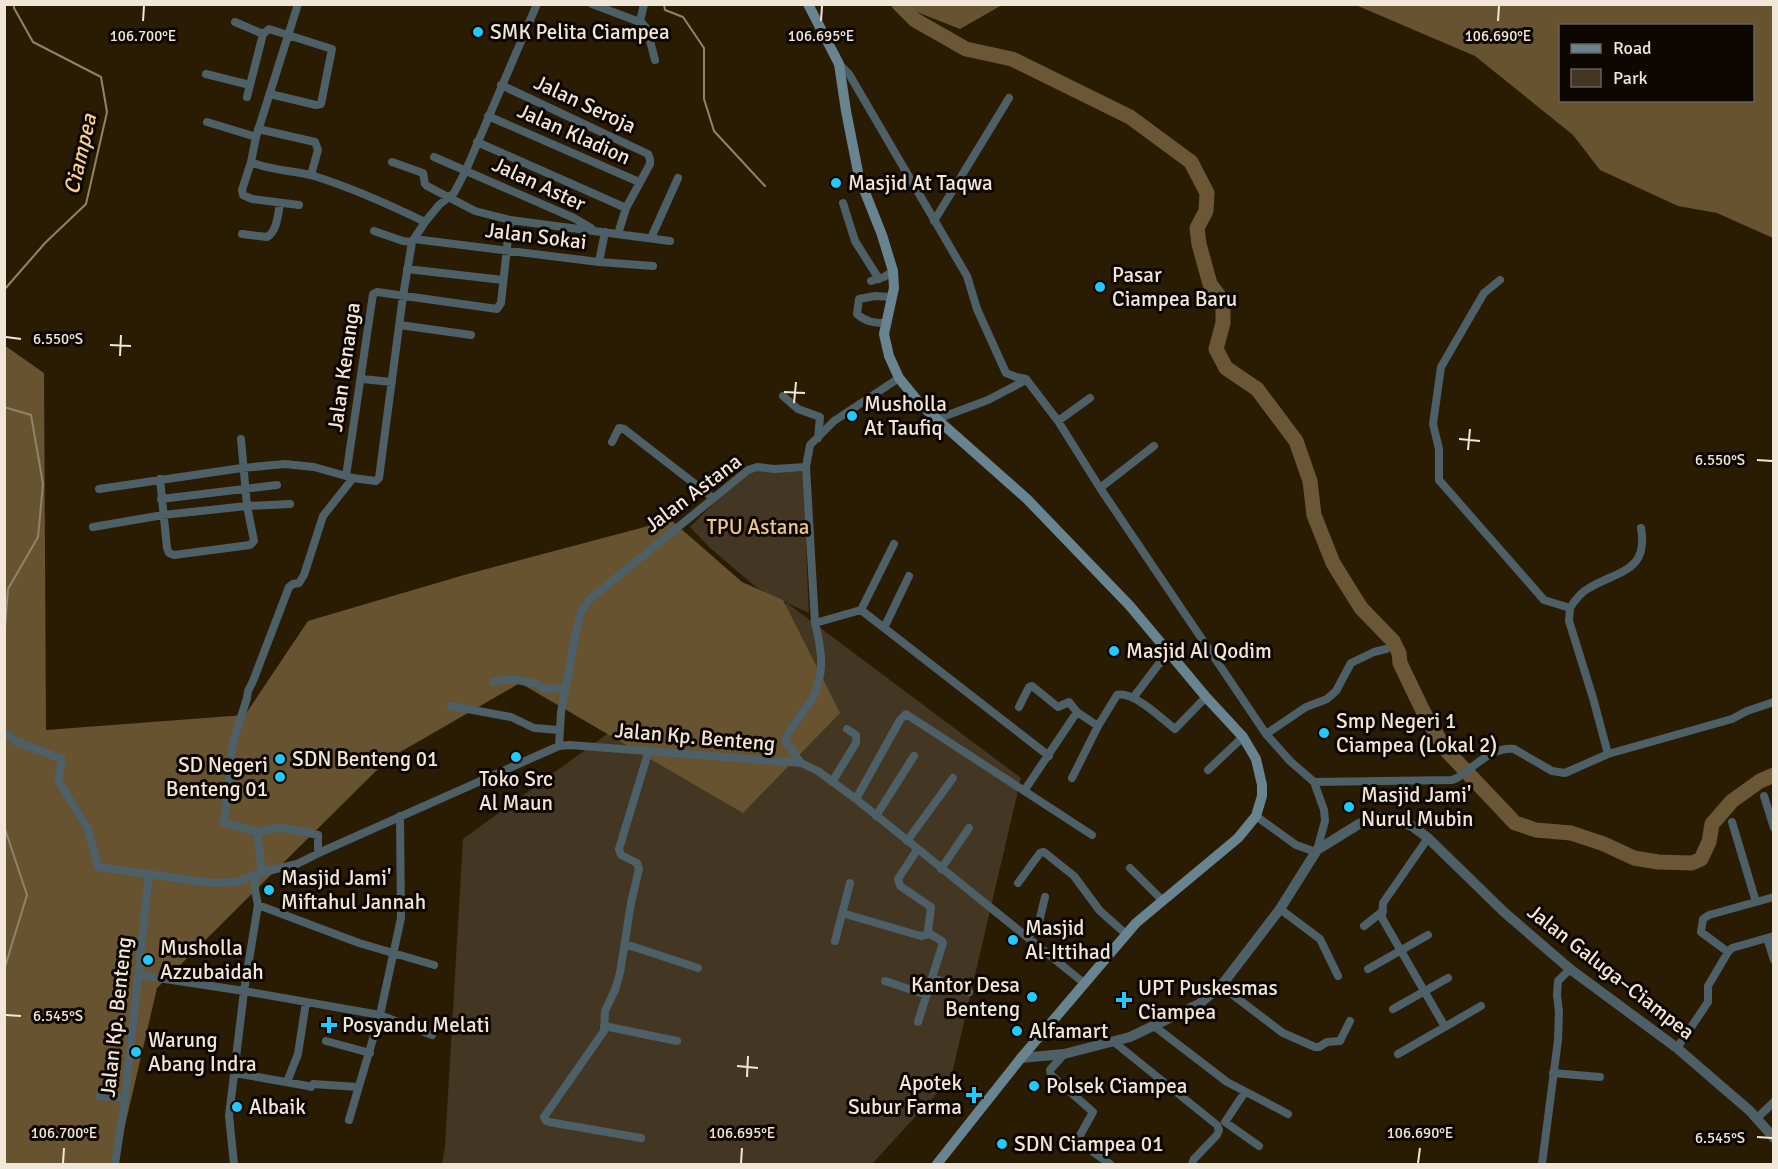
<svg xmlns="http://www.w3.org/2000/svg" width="1778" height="1169" font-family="Signika,sans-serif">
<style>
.green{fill:#433622}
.forest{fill:#685331;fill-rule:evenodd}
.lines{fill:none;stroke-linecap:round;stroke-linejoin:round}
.stream{stroke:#938266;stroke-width:2}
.river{stroke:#6b5635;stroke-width:15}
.minor{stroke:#4d5f67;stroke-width:8}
.tertiary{stroke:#4d5f67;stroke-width:10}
.secondary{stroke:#678490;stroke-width:10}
.ticks{fill:none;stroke:#f1e7d8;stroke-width:2}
.poi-dot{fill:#21c9fd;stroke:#0e0701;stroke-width:2}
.labels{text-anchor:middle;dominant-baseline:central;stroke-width:6;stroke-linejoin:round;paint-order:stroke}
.poi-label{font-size:21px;fill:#f1e7d8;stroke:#0e0701;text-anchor:start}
.street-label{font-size:21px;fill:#f1e7d8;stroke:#0e0701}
.park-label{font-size:21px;fill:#ecc78c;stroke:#0e0701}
.water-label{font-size:22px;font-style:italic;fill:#f5cf94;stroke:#0e0701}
.ticks-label{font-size:15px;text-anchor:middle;fill:#f1e7d8;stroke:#0e0701;stroke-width:6;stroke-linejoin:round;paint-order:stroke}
</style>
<rect width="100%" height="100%" fill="#2a1c03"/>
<path class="green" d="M766 470 802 472C807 519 806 566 809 613L787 603 1021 778 951 1078 872 1164H442L445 1146 463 839 787 603 757 588 709 547 690 527 730 487 751 472Z"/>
<path class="forest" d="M899 5H1002L960 29Z
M1342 5H1773V238L1717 213 1678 206 1600 170 1573 135 1475 56 1358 6ZM1560 26H1752V100H1560Z
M4 345 44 373 46 730 245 715 308 621 464 575 671 520 742 582 783 600 840 713 743 813 520 683 388 759 157 988 116 1164H5Z"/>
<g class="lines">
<path class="stream" d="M664 4 665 10 683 17 704 48V99L714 131 765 186
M4 290 45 243 86 204 107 112 101 77 33 42 14 8V4
M4 407 31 415 43 484 38 537 8 589 4 640
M4 826 27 895 4 970"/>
<path class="river" d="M899 4 915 20 966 49 1012 59 1130 117 1191 162 1207 193 1206 211 1197 228 1199 244 1210 284 1223 301V323L1216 349 1226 368 1257 389 1296 441 1310 481 1314 515 1333 563 1361 608 1393 641 1399 653 1400 663 1423 711 1445 749 1515 823 1536 830 1571 833 1604 844 1634 858 1658 862 1692 863 1701 859 1709 842 1712 824 1732 801 1760 781 1774 775"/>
<path class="minor" d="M298 4 256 137 251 162C271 171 293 170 314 176 353 188 388 204 425 222
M592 4 637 21H640L644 4
M640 21 647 29 655 60
M235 22 263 34 269 29 332 49 321 104 316 105 270 94
M839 64 849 74 967 276 977 309 1006 373 1016 377 1026 379 1058 421 1100 488 1266 734 1290 761 1314 782 1324 810 1325 821 1317 850
M206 74 250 85
M501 85 648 154 650 159V164L626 208 618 234
M247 97 263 34
M488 116 639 182
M207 122 256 137
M258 129 315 142 318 150 311 175
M477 142 626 208
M434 157 574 218 591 228
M251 162 242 190 243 195 252 199 299 205
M392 162 423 173 425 184 427 186 475 211 510 220 670 241
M843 203 855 241 879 279
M934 221 1009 98
M374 231 403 241 412 242
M242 234 267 237C277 231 278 215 280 203
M651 238 678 178
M414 239 599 262 653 266
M599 262 605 232
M407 269 503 280
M1500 280 1484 293 1441 367 1433 424 1439 449V480L1544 600 1570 608
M871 281 884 277 893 271
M886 323C874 323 866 322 857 314L859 299 875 296 892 297
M400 325 471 335
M362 379 392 382
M783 396 798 409 820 417 818 438
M937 419 988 400 1026 380
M1058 421 1090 398
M612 442 619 428 624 429 713 498
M346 476 373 294 377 292 497 309 501 303 510 220
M160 479 167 548 169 553 174 555 250 545 254 541 247 506 241 439
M1100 488 1154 446
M99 489 242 468 285 464 314 467 353 478 376 481 379 478 403 296 412 242 425 222 439 205 454 193 466 170 537 4
M161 499 277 485
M93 527 163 515 247 506 290 504
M861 610 1049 756
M815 623 861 610 894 544
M884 628 909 576
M494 682 501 680H517L537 684 545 689 566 688
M1133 698 1158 665 1171 653
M451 706 511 717 534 728 559 730
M1019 707 1029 687 1032 686 1058 707 1069 702 1077 712 1098 726
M1266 734 1306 707 1327 699 1336 691 1351 663 1374 652 1386 649
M4 735 10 736 15 741 62 759 58 780 88 829 98 867 211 883 237 882 259 873 297 864 323 851 559 746 570 745 801 763 818 771 856 799 1084 983
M559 746 561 712 577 627 581 612 590 599 748 470 757 467 774 469 806 467
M1608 754 1593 698 1569 621 1570 608C1575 600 1581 592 1589 588 1617 571 1649 572 1641 528
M801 763 786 742V738C792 725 802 714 810 702 826 677 822 650 815 623L806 467 810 445 834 421 899 378
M1208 770 1243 737
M1072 778 1098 726 1117 695C1134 691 1162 719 1175 729L1206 697
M832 782 856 743V735L847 729
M1314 782 1452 780 1457 778C1475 766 1492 747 1514 749L1552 771 1565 773 1608 754 1732 719 1747 711 1774 702
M1024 791 1077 712
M1764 796 1774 828
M856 799 900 720 906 714 1092 835
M876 816 914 756
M1256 816 1296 845 1316 852
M1732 822 1756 902
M257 832 262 872
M1428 838 1383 903 1382 918 1445 1027
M907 841 953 778
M917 850 898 879 900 886 931 907 928 931 930 934 942 941 943 943 918 1022
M318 853V835L290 829 276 828 257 832 224 823 233 742 247 698 248 691 253 681 289 587 293 584 299 583 304 575 323 516 353 478
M1130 868 1162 900
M941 869 969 828
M1018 883 1040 853 1044 852 1074 876 1100 911 1126 934
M258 905 359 943 434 965
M1280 909 1320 939 1338 976
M842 913 921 936 930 934
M1364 926 1383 911
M1028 938 1039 922 1045 897
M1767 938 1774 960
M835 941 850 883
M625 944 698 968
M1728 952 1701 932 1703 919 1709 915 1774 897
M1368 969 1428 935
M139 975 244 991 380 1015 432 1035
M933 978 969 992
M885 981 927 995
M1221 986 1283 1033 1315 1047H1319L1327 1042 1340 1041 1350 1021
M1393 1009 1448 978
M604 1026 677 1041
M1154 1026 1227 1082 1288 1114
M326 1041 370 1053
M1114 1042 1217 1125 1219 1130 1217 1135 1194 1159 1192 1164
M1677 1048 1708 1002V986L1728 952 1732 948 1774 936
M1064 1054 1050 1070 1051 1075 1093 1112 1078 1139 1079 1142 1110 1164
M1398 1054 1481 1006
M235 1073 308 1086 311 1087 313 1084 358 1087
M1553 1073 1600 1077
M287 1082 298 1054 306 1002
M1245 1092 1225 1122 1259 1146
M99 1096 125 1098
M1757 1118 1774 1102
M349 1120 380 1015 401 918 400 816
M641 1138 549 1122 546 1121 544 1117 604 1031 605 1011 615 990 620 973 631 903 639 869 637 863 621 855 619 849 649 750
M115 1164 125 1098 149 873
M234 1164 229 1116 244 991 258 905 255 890V875
M1542 1164 1558 1040 1559 1012 1557 995 1558 981 1570 969"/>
<path class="tertiary" d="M1021 1058 1064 1054 1130 1037 1199 1004 1221 986 1280 909 1317 850 1359 824 1379 817H1388L1412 826 1428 838 1504 912 1570 969 1677 1048 1750 1111 1774 1138"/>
<path class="secondary" d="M808 4 839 64 846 111 859 177 882 235 893 271 894 288 884 334 889 356 899 378 921 405 1027 499 1130 606 1206 697 1243 737 1256 759 1262 785V796L1256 816 1238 838 1136 923 1021 1058 937 1164"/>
</g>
<path class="ticks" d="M143 21 144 6M821 21 822 6M1498 21 1499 6M6 337 21 339M110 345 131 346M120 356 121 335M784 392 805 393M794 403 796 382M1459 439 1480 441M1468 450 1470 429M1757 460 1772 461M6 1015 21 1016M737 1066 758 1068M747 1077 748 1056M1757 1137 1772 1138M63 1163 64 1148M741 1163 742 1148M1418 1163 1420 1148"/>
<g class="poi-dot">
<circle cx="478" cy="32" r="6"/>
<circle cx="836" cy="183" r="6"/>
<circle cx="1100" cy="287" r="6"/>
<circle cx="852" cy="416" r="6"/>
<circle cx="1114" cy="651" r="6"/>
<circle cx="1324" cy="733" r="6"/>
<circle cx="516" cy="757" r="6"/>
<circle cx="280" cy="759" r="6"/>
<circle cx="280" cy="777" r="6"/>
<circle cx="1349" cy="807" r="6"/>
<circle cx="269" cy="890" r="6"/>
<circle cx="1013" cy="940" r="6"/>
<circle cx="148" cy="960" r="6"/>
<circle cx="1032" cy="997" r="6"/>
<path d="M1121 991h6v6h6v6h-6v6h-6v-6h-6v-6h6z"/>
<path d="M326 1016h6v6h6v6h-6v6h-6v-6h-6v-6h6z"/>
<circle cx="1017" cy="1031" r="6"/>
<circle cx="136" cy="1052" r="6"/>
<circle cx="1034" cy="1086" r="6"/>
<path d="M971 1086h6v6h6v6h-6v6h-6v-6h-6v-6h6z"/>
<circle cx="237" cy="1107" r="6"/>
<circle cx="1002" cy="1144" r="6"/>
</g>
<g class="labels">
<g class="poi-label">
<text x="490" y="32">SMK Pelita Ciampea</text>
<text x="848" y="183">Masjid At Taqwa</text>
<text x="1112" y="275">Pasar<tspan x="1112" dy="24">Ciampea Baru</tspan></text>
<text x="864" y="404">Musholla<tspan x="864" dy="24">At Taufiq</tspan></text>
<text x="1126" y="651">Masjid Al Qodim</text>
<text x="1336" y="721">Smp Negeri 1<tspan x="1336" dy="24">Ciampea (Lokal 2)</tspan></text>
<text x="292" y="759">SDN Benteng 01</text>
<text x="268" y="765" text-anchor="end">SD Negeri<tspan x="268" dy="24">Benteng 01</tspan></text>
<text x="516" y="779" text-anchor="middle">Toko Src<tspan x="516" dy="24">Al Maun</tspan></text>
<text x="1361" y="795">Masjid Jami'<tspan x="1361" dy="24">Nurul Mubin</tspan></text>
<text x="281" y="878">Masjid Jami'<tspan x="281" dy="24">Miftahul Jannah</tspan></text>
<text x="1025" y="928">Masjid<tspan x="1025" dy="24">Al-Ittihad</tspan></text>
<text x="160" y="948">Musholla<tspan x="160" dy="24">Azzubaidah</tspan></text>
<text x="1020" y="985" text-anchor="end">Kantor Desa<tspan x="1020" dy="24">Benteng</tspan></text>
<text x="1138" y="988">UPT Puskesmas<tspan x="1138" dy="24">Ciampea</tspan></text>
<text x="342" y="1025">Posyandu Melati</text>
<text x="1029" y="1031">Alfamart</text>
<text x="148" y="1040">Warung<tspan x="148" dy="24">Abang Indra</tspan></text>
<text x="962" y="1083" text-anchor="end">Apotek<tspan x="962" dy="24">Subur Farma</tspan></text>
<text x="1046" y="1086">Polsek Ciampea</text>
<text x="249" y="1107">Albaik</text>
<text x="1014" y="1144">SDN Ciampea 01</text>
</g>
<g class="street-label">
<text transform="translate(585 104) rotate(25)">Jalan Seroja</text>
<text transform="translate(574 134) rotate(24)">Jalan Kladion</text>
<text transform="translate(539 184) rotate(25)">Jalan Aster</text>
<text transform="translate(536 236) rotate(7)">Jalan Sokai</text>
<text transform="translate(344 367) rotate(-82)">Jalan Kenanga</text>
<text transform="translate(693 493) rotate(-37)">Jalan Astana</text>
<text transform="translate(695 737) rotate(5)">Jalan Kp. Benteng</text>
<text transform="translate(1611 972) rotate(38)">Jalan Galuga–Ciampea</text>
<text transform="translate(116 1017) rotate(-84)">Jalan Kp. Benteng</text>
</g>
<g class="park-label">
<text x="758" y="527">TPU Astana</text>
</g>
<g class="water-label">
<text transform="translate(80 154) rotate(-77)">Ciampea</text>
</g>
</g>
<g class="ticks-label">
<text x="143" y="41">106.700°E</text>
<text x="821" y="41">106.695°E</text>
<text x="1498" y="41">106.690°E</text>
<text x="58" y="344">6.550°S</text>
<text x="1720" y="465">6.550°S</text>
<text x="58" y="1021">6.545°S</text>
<text x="64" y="1138">106.700°E</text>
<text x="742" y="1138">106.695°E</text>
<text x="1420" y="1138">106.690°E</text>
<text x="1720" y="1143">6.545°S</text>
</g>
<rect width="1778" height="1169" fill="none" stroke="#f1e7d8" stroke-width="12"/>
<rect x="1559" y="24" width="195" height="78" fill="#0e0701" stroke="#696157" stroke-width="1.5"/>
<rect x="1571" y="44" width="30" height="9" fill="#678490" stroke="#696157" stroke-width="1.5"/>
<text x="1613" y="54" font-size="18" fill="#f1e7d8">Road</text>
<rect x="1571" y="69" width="30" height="18" fill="#433622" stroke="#696157" stroke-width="1.5"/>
<text x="1613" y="84" font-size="18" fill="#f1e7d8">Park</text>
</svg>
